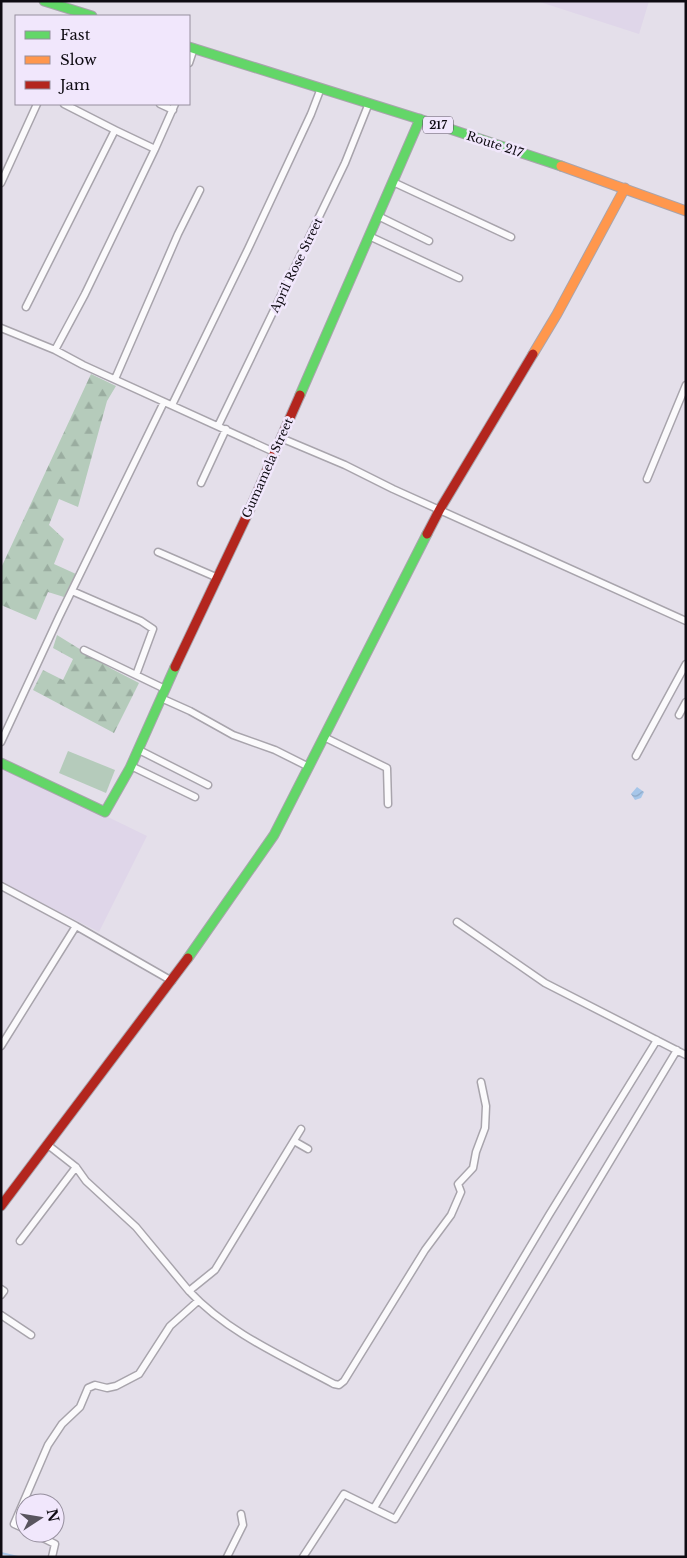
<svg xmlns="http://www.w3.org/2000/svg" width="687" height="1558" font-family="'Libre Baskerville',serif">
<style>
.built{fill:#dfd6e9}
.forest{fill:url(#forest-firs)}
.park{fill:#b5cbbb}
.water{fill:url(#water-waves)}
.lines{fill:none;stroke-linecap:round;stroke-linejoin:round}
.stream{stroke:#a6c6e9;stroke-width:2}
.street-casing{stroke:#a8a4ac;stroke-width:9}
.fast-casing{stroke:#a8a4ac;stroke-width:11}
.slow-casing{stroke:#a8a4ac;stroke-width:11}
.jam-casing{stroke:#a8a4ac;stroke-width:11}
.street{stroke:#fbfafc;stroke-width:6}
.fast{stroke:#63d668;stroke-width:9}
.slow{stroke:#ff974d;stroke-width:9}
.jam{stroke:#b3261e;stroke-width:9}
.labels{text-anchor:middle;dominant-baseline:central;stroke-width:5;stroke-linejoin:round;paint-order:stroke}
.shield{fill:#f1e7fc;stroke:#524d58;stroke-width:1}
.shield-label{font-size:11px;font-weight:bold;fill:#0e0b12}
.street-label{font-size:12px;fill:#0e0b12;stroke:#f1e7fc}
</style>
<defs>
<pattern id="forest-firs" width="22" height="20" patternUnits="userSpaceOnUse" patternTransform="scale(1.25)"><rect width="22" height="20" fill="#b5cbbb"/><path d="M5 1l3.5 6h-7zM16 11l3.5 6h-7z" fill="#9aada0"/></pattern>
<pattern id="water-waves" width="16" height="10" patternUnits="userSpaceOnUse" patternTransform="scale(1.25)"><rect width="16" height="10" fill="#a6c6e9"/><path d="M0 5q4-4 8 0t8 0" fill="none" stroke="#8ea9c7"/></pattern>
</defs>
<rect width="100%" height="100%" fill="#e4dfea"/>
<path class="built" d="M537 1H649L639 34Z
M1 765 147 836 99 932 1 882Z"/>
<path class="forest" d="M91 374 116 386 107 401 78 507 59 499 49 525 64 539 54 564 76 574 64 597 48 592 36 620 1 605V568Z
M57 635 112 669 139 683 114 733 33 690 43 670 63 680 73 659 53 648Z"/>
<path class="park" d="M68 751 115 770 106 793 59 773Z"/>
<path class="water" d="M637 787 644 792 641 798 635 800 631 794Z"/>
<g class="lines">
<path class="stream" d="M1 1553 18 1557"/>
<g class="street-casing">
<path id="street" d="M189 63 194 48
M160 104 173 110
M115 130 155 149
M393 182 511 237
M1 183 37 104
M378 216 429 241
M369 236 459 278
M26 307 115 130 64 104
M1 328 55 350 83 365 274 452
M55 350 85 294 155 149 175 104
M115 379 178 234 200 190
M172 405 248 249 311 114 321 88
M218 426 345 163 369 103
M281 438 345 465 393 489 686 621
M647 479 686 385
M201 483 226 429
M158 552 218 578
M72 591 141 621 153 629 136 675
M84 650 165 689
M161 698 190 711 233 735 275 750 309 767
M679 715 686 702
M324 737 387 768 388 804
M1 742 59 617 164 402
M139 750 208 785
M636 756 686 664
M131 766 195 797
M1 886 76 926 172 981
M457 922 545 983 686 1055
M1 1046 76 926
M294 1141 308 1149
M48 1145 76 1167 86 1181 136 1227 189 1291C228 1333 284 1357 334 1384L339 1385 344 1381 425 1250 451 1215 461 1192 458 1184 473 1168 476 1152 485 1128 486 1106 481 1082
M20 1241 76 1167
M1 1289 4 1291 1 1295
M189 1291 215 1270 301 1129
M1 1315 31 1335
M374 1508 549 1215 657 1040
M25 1529 14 1524 48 1445 62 1424 80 1407 88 1388 95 1385 107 1388 116 1386 139 1374 170 1326 198 1301
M33 1533 55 1544 52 1557
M227 1557 243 1525 241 1514
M303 1557 344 1494 395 1519 677 1050"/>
</g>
<g class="fast-casing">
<path id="fast" d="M44 1 92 16
M189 47 438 125 561 166
M300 395 420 119
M1 763 105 812 130 768 175 667
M188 958 274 835 427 534"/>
</g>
<g class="slow-casing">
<path id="slow" d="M561 166 686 211
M533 354 557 314 625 188"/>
</g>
<g class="jam-casing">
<path id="jam" d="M427 534 440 509 533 354
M175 667 249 511 300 395
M1 1206 188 958"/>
</g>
<use href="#street" class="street"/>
<use href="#fast" class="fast"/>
<use href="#slow" class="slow"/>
<use href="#jam" class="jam"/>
</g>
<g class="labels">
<rect class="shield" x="423" y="116.5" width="30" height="17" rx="4"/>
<g class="shield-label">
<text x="438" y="125">217</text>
</g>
<g class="street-label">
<text transform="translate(495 144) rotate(18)">Route 217</text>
<text transform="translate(296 265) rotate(-64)">April Rose Street</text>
<text transform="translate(267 468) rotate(-66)">Gumamela Street</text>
</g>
</g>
<rect width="687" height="1558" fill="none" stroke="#0e0b12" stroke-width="5"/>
<rect x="15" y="15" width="175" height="90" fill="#f1e7fc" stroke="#968f9e"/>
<rect x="25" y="31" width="25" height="8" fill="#63d668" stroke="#968f9e"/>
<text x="60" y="40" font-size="15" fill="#0e0b12">Fast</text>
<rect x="25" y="56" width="25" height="8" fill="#ff974d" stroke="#968f9e"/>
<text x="60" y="65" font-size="15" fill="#0e0b12">Slow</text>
<rect x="25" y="81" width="25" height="8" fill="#b3261e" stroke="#968f9e"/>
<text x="60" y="90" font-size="15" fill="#0e0b12">Jam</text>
<g transform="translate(40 1518) rotate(78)"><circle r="24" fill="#f1e7fc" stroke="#968f9e"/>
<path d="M0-4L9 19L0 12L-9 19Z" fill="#59555e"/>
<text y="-8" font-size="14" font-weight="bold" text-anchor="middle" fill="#0e0b12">N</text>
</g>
</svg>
